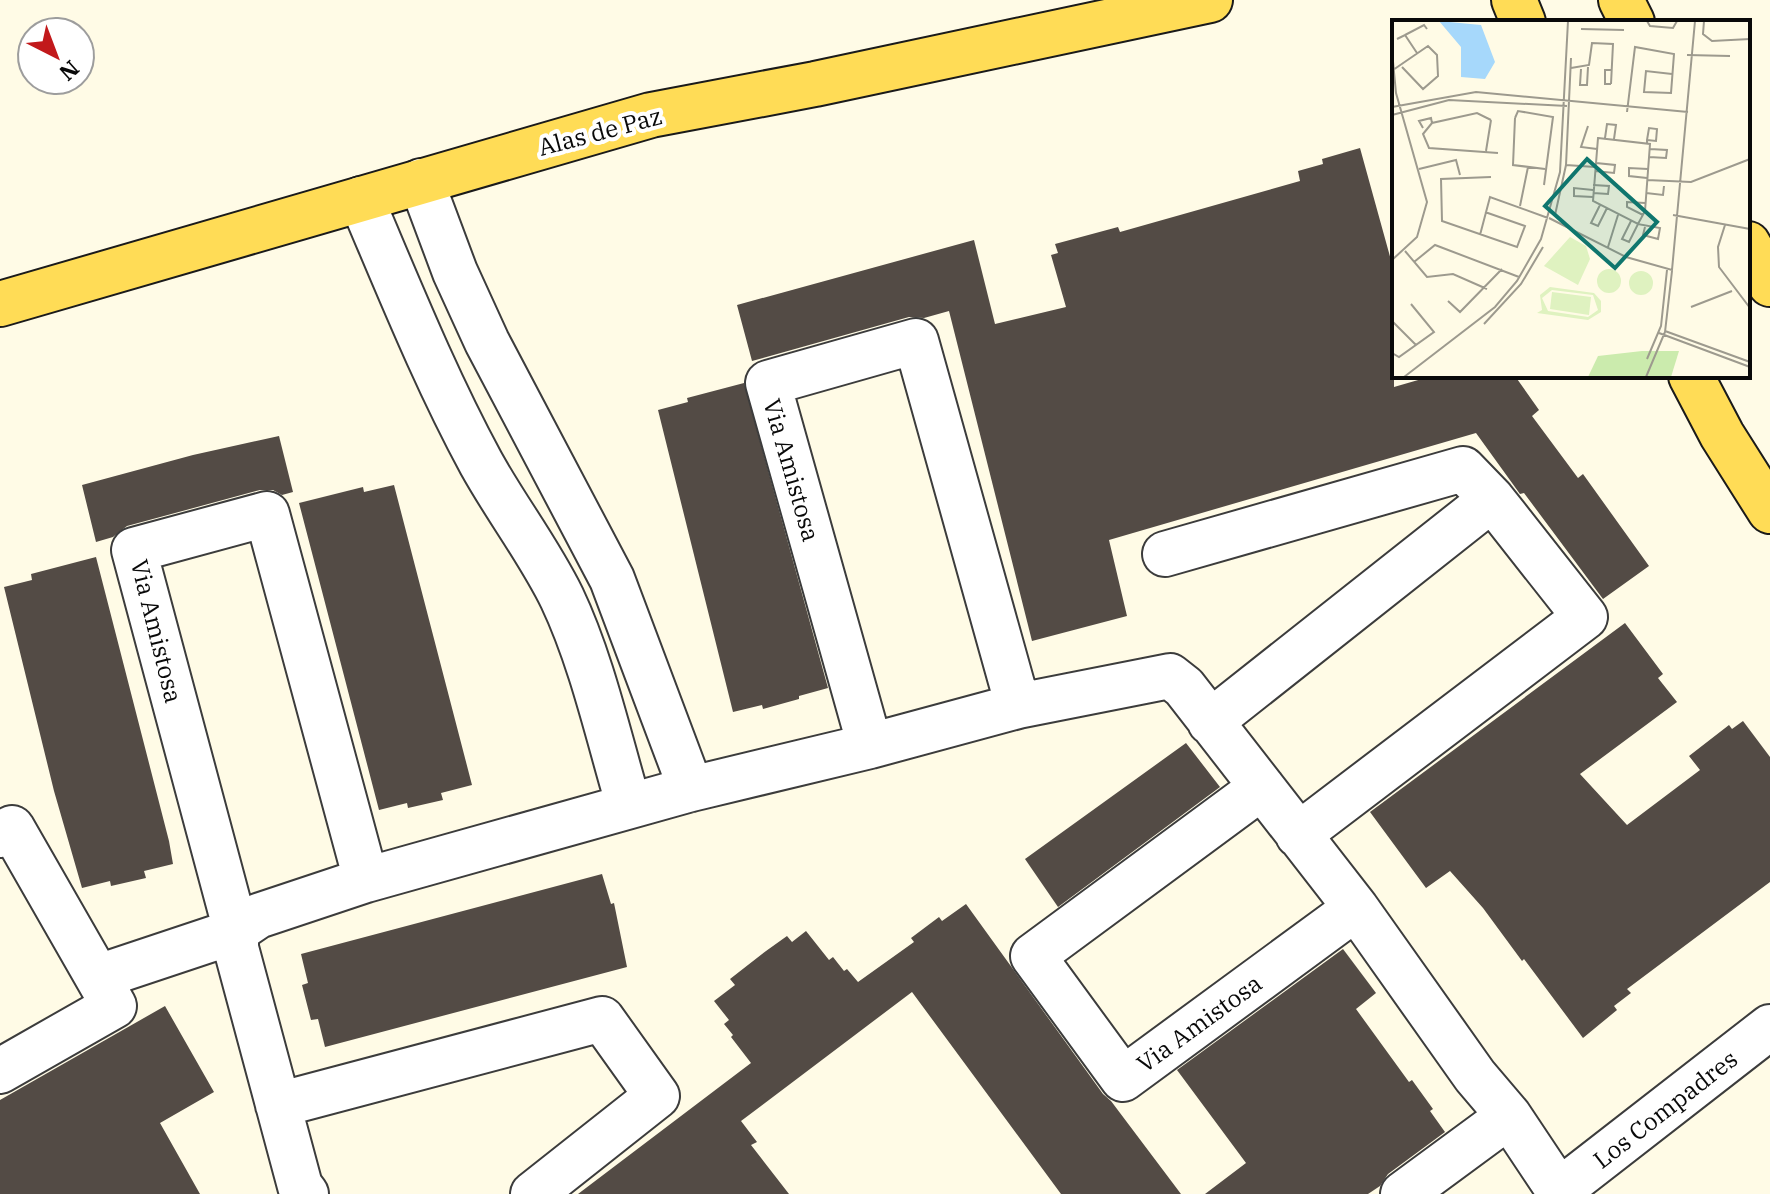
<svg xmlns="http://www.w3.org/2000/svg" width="1770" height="1194" font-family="'IBM Plex Serif',serif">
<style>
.building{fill:#534b45}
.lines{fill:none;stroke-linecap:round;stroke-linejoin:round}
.minor-casing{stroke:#3c3c3c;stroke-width:48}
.major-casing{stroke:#1a1a1a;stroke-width:48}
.minor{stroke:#fff;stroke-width:44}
.major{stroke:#ffdc56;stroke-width:44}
.labels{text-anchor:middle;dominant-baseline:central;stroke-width:8;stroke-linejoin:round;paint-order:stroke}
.street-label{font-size:24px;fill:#090909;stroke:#fff}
.inset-road{fill:none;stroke:#9d9a8e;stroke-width:2}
.view{fill:#0f766e;fill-opacity:0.15;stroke:#0f766e;stroke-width:4}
.inset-edge{fill:none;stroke:#090909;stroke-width:4}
</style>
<rect width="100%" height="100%" fill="#fffbe6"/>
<path class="building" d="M1360 148 1394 271V387L1432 376H1515L1539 410 1532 416 1578 478 1583 474 1649 566 1603 599 1524 493 1520 494 1476 433 1109 540 1127 616 1032 641 949 311 924 318 909 317 752 361 737 305 974 240 995 324 1066 307 1051 255 1058 253 1055 244 1118 227 1120 232 1300 181 1298 171 1323 164 1322 159Z
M744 383 828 688 799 696V699L763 709 762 705 733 712 658 410 688 402 687 398Z
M279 436 293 492 282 495 273 490H260L127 526 113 537 96 542 82 485 193 455Z
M394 485 472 785 441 793 443 800 408 808 407 803 379 810 299 503 363 487 364 492Z
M96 557 169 841 173 864 144 871 146 878 111 886 110 881 82 888 54 791 4 587 32 580 31 574Z
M1625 623 1663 674 1658 678 1677 702 1580 774 1627 825 1700 770 1689 756 1729 725 1732 729 1743 721 1770 757V882L1627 989 1631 993 1614 1006 1617 1010 1583 1038 1524 959 1522 961 1483 908 1450 871 1426 888 1370 812Z
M1186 743 1220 787 1058 907 1025 859Z
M602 874 611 904 614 903 627 967 325 1047 318 1019 311 1020 302 985 308 983 301 954Z
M966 904 1103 1094 1111 1101 1181 1194H1061L912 992 741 1121 757 1142 751 1145 789 1194H578L751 1063 731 1037 733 1035 724 1024 729 1020 714 1001 735 985 730 979 766 951 787 936 792 942 806 931 829 960 833 957 844 971 847 969 858 982 914 942 911 938 939 917 942 921Z
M1343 949 1376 993 1356 1009 1409 1082 1412 1080 1433 1109 1430 1111 1445 1132 1388 1174 1380 1186 1368 1194H1205L1246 1163 1177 1070Z
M165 1006 214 1092 160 1123 200 1194H0V1100Z"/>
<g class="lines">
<g class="minor-casing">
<path id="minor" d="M421 181 455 272 487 342 612 579 691 789
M361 199C399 288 435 378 481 463 507 510 539 551 562 598 592 661 609 739 629 806
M1165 554 1463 469 1492 499
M1210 722 1492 499 1585 617 1298 835
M870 746 768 383 916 341 1018 706
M1262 787 1033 956 1123 1079 1356 908
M0 835 12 828 114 1006 0 1071
M98 977 236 931 134 550 267 514 366 880
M278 1105 602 1019 657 1096 533 1194
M1559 1191 1770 1027
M306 1194 300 1186 236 948V931L258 916 366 880 691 789 870 746 1018 706 1170 676 1184 687 1356 908 1475 1076 1509 1116 1561 1194
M1403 1194 1509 1116"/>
</g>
<g class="major-casing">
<path id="major" d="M1514 0 1523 22
M1621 0 1632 22
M1748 244 1770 284
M0 304 651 115 815 84 1210 0
M1691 376 1722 435 1770 511"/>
</g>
<use href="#minor" class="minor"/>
<use href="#major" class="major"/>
</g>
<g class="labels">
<g class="street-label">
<text transform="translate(600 131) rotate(-15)">Alas de Paz</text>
<text transform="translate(792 470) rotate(74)">Via Amistosa</text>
<text transform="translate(157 631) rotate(76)">Via Amistosa</text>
<text transform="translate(1199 1023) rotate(-36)">Via Amistosa</text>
<text transform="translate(1665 1109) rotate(-38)">Los Compadres</text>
</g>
</g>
<g transform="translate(1392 20)">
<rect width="358" height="358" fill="#fffbe6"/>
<path d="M250 331H287L279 357H196L206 336Z" fill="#cbebad"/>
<path d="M178 217 194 226 198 239 186 265 152 246ZM205 261a12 12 0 1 1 24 0a12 12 0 1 1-24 0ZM237 263a12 12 0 1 1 24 0a12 12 0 1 1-24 0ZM158 267 202 273 209 281V292L196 300 145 293 150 290 148 275ZM160 270 201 275 206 290 196 297 156 291 150 278ZM160 272 199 277 197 295 158 289Z" fill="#dff2c0" fill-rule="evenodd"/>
<path d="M47 1 89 5 103 42 93 59 69 57V27Z" fill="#a6d8fb"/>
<path class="inset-road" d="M255 1 258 6 281 8 285 1M312 1 311 14 320 21 358 19M189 9 232 10M13 15 32 5 35 9M5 19 13 15 25 33M0 31 4 73 35 182 25 217 0 240M295 35 338 36M179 48 197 45 200 23 221 24 219 64M189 49 188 65H195L196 47M1 50 36 26 45 35 46 56 31 69 10 47M219 64H213V50H219M0 87 84 72 296 92M235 92 243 27 282 34 279 73 252 72 254 51 280 54M0 95 57 80 175 86M123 98 126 91 161 97 152 165M123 98 121 145 153 149M99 100 85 93 40 103 31 114 37 128 106 133M196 106 189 127 205 129M31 108 27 101 39 98 40 103M206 118 258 124 253 191 246 204 201 181ZM213 118 215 104 224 105 222 119M255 123V120L257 108 265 109 264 121 255 120M94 131 99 100M257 137 274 138 275 130 258 129M174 145 203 147M27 149 64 140 68 155M203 151 222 153 223 145 204 143M255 158 237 156V148L256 149M255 160 299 162 358 139M201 173 216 174 217 166 201 165M254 173 271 175 272 166M201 177 182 176V168L201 170M208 185 199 203 206 206 215 188M128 186 136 147M93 192 133 206 125 227 50 201 49 159 99 157M163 195 174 145 179 38M251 195 235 187V182L253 183M281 195 358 209M157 198 234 237 280 250 303 1M239 201 230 219 237 222 246 204 268 208 266 219 251 215 253 207M333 205 326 227 327 247 358 288M88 215 98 177 156 198M216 227 226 195M13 231 35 257 61 254 95 269M22 242 43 225 127 257M56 281 68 292 110 249M299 287 340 271M0 301 24 325M92 304 129 264 151 227M273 311 358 342M267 313 358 347M0 333 7 337 42 312 19 284M255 339 269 306 275 250M12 357 103 287 125 261 149 219 168 152 176 1M254 357 273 312 280 251"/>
<path class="view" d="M195 139 265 202 223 248 153 186Z"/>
<rect width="358" height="358" class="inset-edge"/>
</g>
<g transform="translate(56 56) rotate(138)"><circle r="38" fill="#ffffff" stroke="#9d9d9d" stroke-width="2"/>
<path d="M0-6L14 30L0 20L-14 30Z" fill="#c2191b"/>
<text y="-12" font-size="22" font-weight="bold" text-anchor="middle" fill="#090909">N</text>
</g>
</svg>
